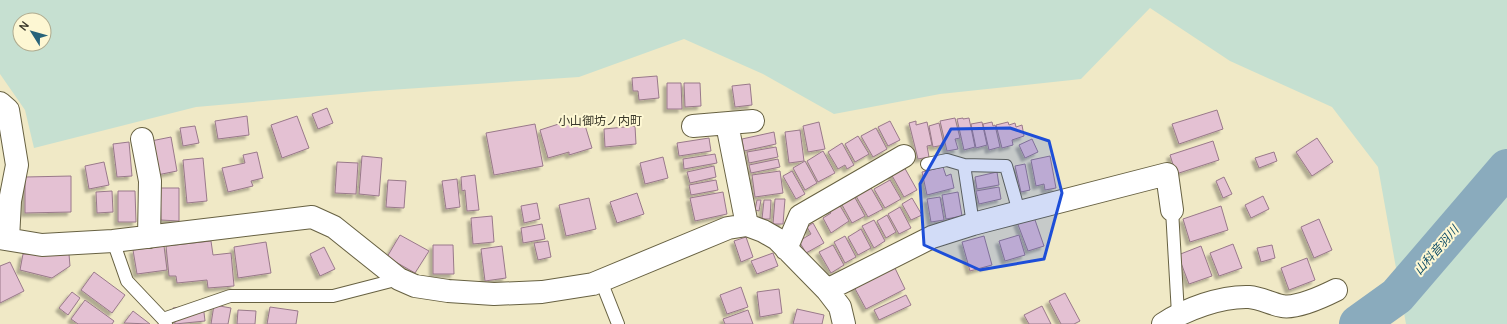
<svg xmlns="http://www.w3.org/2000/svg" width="1507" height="324" font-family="Manrope,'Noto Sans JP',sans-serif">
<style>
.green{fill:#c6e0d1;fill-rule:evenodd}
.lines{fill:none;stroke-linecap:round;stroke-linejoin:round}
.river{stroke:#8aabbd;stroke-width:38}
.building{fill:#e4c1d3;stroke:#99798a;filter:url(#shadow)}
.service-casing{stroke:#676142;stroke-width:14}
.minor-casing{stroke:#676142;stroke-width:24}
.service{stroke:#fff;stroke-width:12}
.minor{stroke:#fff;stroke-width:22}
.marked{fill:#1d4ed8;fill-opacity:0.2;stroke:#1d4ed8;stroke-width:3;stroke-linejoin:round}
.labels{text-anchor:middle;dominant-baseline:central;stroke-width:4;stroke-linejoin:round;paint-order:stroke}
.neighbourhood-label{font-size:12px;fill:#3a382a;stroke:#fdf7d3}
.water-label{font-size:12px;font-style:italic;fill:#114f69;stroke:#fdf7d3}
</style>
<defs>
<filter id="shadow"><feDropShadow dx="-3.5" dy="3.5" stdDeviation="1" flood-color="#0004"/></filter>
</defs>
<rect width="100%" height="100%" fill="#f0e9c6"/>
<path class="green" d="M0 0H1507V324H1406L1378 167 1332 107 1230 61 1150 8 1081 79 940 94 834 114 763 74 684 39 579 77 375 91 196 107 34 148 25 110 0 74ZM20 20H44V44H20Z"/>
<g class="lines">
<path class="river" d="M1358 324 1397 296 1507 168"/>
</g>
<path class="building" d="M657 76 659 98 639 100 638 91H633L632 78Z
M667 83H681L682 109H667Z
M684 83H700L701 106 685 107Z
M750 84 752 105 735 107 732 86Z
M327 108 333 123 318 129 312 114Z
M1217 110 1223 129 1179 144 1172 124Z
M247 116 249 135 218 139 215 121Z
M297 116 309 148 282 158 271 125Z
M955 118 960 138 955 139 958 149 947 151 940 121Z
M963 118V119L969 118 975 147 964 150 957 119Z
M568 121 569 126 584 122 592 148 569 155V152L548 158 540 130Z
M890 121 900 140 888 146 878 127Z
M916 121V125L927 122 932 145 927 146 929 157 918 159 909 123Z
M819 122 825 149 808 152 803 126Z
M982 122 987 145 976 148 971 124Z
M992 122 993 126 995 125 1000 147 989 150 983 124Z
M1008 122 1009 125 1015 123 1016 127 1022 125 1024 136 1012 140 1013 145 1002 148 996 125Z
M939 123 944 145 933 147 929 126Z
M535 124 543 166 494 175 486 133Z
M195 126 199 143 183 146 180 128Z
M635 126 636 144 605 147 604 129Z
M876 128 887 149 873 157 861 136Z
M800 130 804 161 789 163 785 132Z
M774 132 776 144 744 151 742 139Z
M858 136 869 154 855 162 845 144Z
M171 137 177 171 157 175 151 141Z
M709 138 711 151 679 156 677 143Z
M1317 138 1333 162 1312 176 1296 152Z
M1032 139 1038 152 1025 158 1019 145Z
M1213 141 1219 160 1176 174 1170 155Z
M129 142 132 176 117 177 113 144Z
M842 143 854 165 847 169 845 165 838 169 828 152Z
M776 147 778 157 749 163 747 152Z
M823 151 835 173 818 182 807 161Z
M257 152 263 178 251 181 253 186 228 192 222 168 245 163 243 155Z
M1274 152 1277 161 1259 168 1255 158Z
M715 154 717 163 684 169 683 159Z
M362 156 382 158 379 196 359 194Z
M1050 156 1056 188 1045 190 1044 184 1036 186 1031 160Z
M663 157 668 178 645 184 640 163Z
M203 158 207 201 187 203 183 160Z
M778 159 780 167 751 173 749 165Z
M805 161 817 183 805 190 793 168Z
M104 162 109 185 89 189 85 166Z
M337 162 358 163 356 194 335 193Z
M1025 164 1030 190 1021 192 1015 166Z
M903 165 917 190 904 197 890 172Z
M714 166 716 177 690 183 687 172Z
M943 167 946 176 951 174 954 188 927 195 922 172Z
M780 171 783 193 755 197 752 175Z
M792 171 805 194 796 199 783 176Z
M997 172 999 185 977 189 975 177Z
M475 175 479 210 467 211 465 190 462 191 461 177Z
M71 176V212L25 213V177Z
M1224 177 1232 194 1223 198 1216 181Z
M457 179 460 207 446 209 442 181Z
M388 180 406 181 404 208 386 207Z
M716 180 718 190 691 195 689 185Z
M890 180 901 199 885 208 874 189Z
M999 187 1001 199 979 204 976 191Z
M160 188H179V221L161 220Z
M871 188 883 209 868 217 856 196Z
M112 191 113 212 97 213 96 192Z
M118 191H135L136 222H118Z
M723 192 727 214 695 221 690 198Z
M958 192 962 216 946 219 942 195Z
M637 193 644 214 617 223 610 202Z
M854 196 865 216 852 223 841 203Z
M1263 196 1269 209 1251 218 1245 205Z
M940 197 944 220 931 222 927 199Z
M589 198 596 229 566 236 559 205Z
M912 198 922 215 911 220 902 204Z
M775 199H785L783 224H773Z
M757 200H761L759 211 755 210Z
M764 200H771L770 219H762Z
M537 203 540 219 524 223 521 206Z
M839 204 849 221 831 233 823 218 831 213 828 209Z
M1221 206 1228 230 1190 242 1183 219Z
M900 207 911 228 899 234 888 214Z
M887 215 896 232 886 238 877 221Z
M492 216 494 242 473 244 471 218Z
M1034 217 1044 246 1028 251 1017 222Z
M1319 219 1332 250 1314 258 1301 227Z
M874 220 885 241 874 248 862 226Z
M813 223 824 243 806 253 799 241 811 234 807 227Z
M542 224 545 239 523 243 521 228Z
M861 229 871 248 858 255 848 237Z
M400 235 429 251 415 273 387 257Z
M1019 235 1025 255 1005 261 999 241Z
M845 236 856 257 845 263 834 242Z
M984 236 992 265 970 271 962 242Z
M746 237 753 257 741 262 734 241Z
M211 241 213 255 231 253 234 286 208 288 207 280 177 283 176 276H169L166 246Z
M548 241 551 257 538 260 534 243Z
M266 242 271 273 238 278 234 247Z
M1233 244 1242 268 1219 276 1210 253Z
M433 245H453L454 274H433Z
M833 245 844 265 831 273 819 252Z
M1272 245 1275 258 1261 262 1257 248Z
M164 246 167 270 137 274 133 250Z
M502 246 506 278 485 281 481 249Z
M1201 246 1212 276 1189 284 1178 255Z
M324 247 335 269 320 276 310 254Z
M773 253 778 266 757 274 751 261Z
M23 254H69L70 266 52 278 20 270Z
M1307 258 1315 280 1289 290 1281 268Z
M10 262 24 291 0 303V266Z
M893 264 905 289 866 309 853 285Z
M94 272 125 295 112 313 81 290Z
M741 287 748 307 727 314 720 295Z
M779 289 782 313 760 317 757 292Z
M72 292 80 298 68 315 59 308Z
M1065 293 1080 321 1074 324H1061L1049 301Z
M906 295 911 305 879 320 874 310Z
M85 300 114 321 112 324H78L71 319Z
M203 304 205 321 175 324 173 308Z
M214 305 231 308 228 324H211Z
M1042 306 1051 324H1029L1024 315Z
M270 307 298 311 296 324H267Z
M797 309 824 315 822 324H793Z
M238 310 256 311 255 324H237Z
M748 310 753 324H725L723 319Z
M133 311 150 324 124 323Z"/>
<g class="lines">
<g class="service-casing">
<path id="service" d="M927 164 947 160 964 165 1006 166 1019 212
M964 165 973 224
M1172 210 1178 314
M113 241 127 281 163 319 166 324
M601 281 618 324
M163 319 230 296H333L399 279"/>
</g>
<g class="minor-casing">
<path id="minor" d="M0 103 8 110 17 165 10 201 8 239
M727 124 747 225
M693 126 753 121
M142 139 150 181 149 237
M0 238 42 245 113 241 312 217 334 227 399 279 415 286 448 291 494 294 542 292 593 284 728 228 747 225 763 231 777 239 827 290 840 307 844 324
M786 249 800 216 904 156
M827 290 932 237 973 224 1167 174 1172 210
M1163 324C1186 309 1221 296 1249 297 1261 298 1271 304 1282 306 1296 309 1324 296 1336 290"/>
</g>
<use href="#service" class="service"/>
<use href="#minor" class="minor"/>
</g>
<path class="marked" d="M1010 128 1049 141 1062 193 1044 259 980 270 924 245 920 184 951 129Z"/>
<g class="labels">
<g class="neighbourhood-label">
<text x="600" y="120">小山御坊ノ内町</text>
</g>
<g class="water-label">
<text transform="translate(1436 250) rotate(-49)">山科音羽川</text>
</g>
</g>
<g transform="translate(32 32) rotate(307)"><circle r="19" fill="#fdf7d3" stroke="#afab8f"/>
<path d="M0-3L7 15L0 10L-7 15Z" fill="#26637a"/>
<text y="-6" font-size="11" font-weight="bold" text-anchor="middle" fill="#3a382a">N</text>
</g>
</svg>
